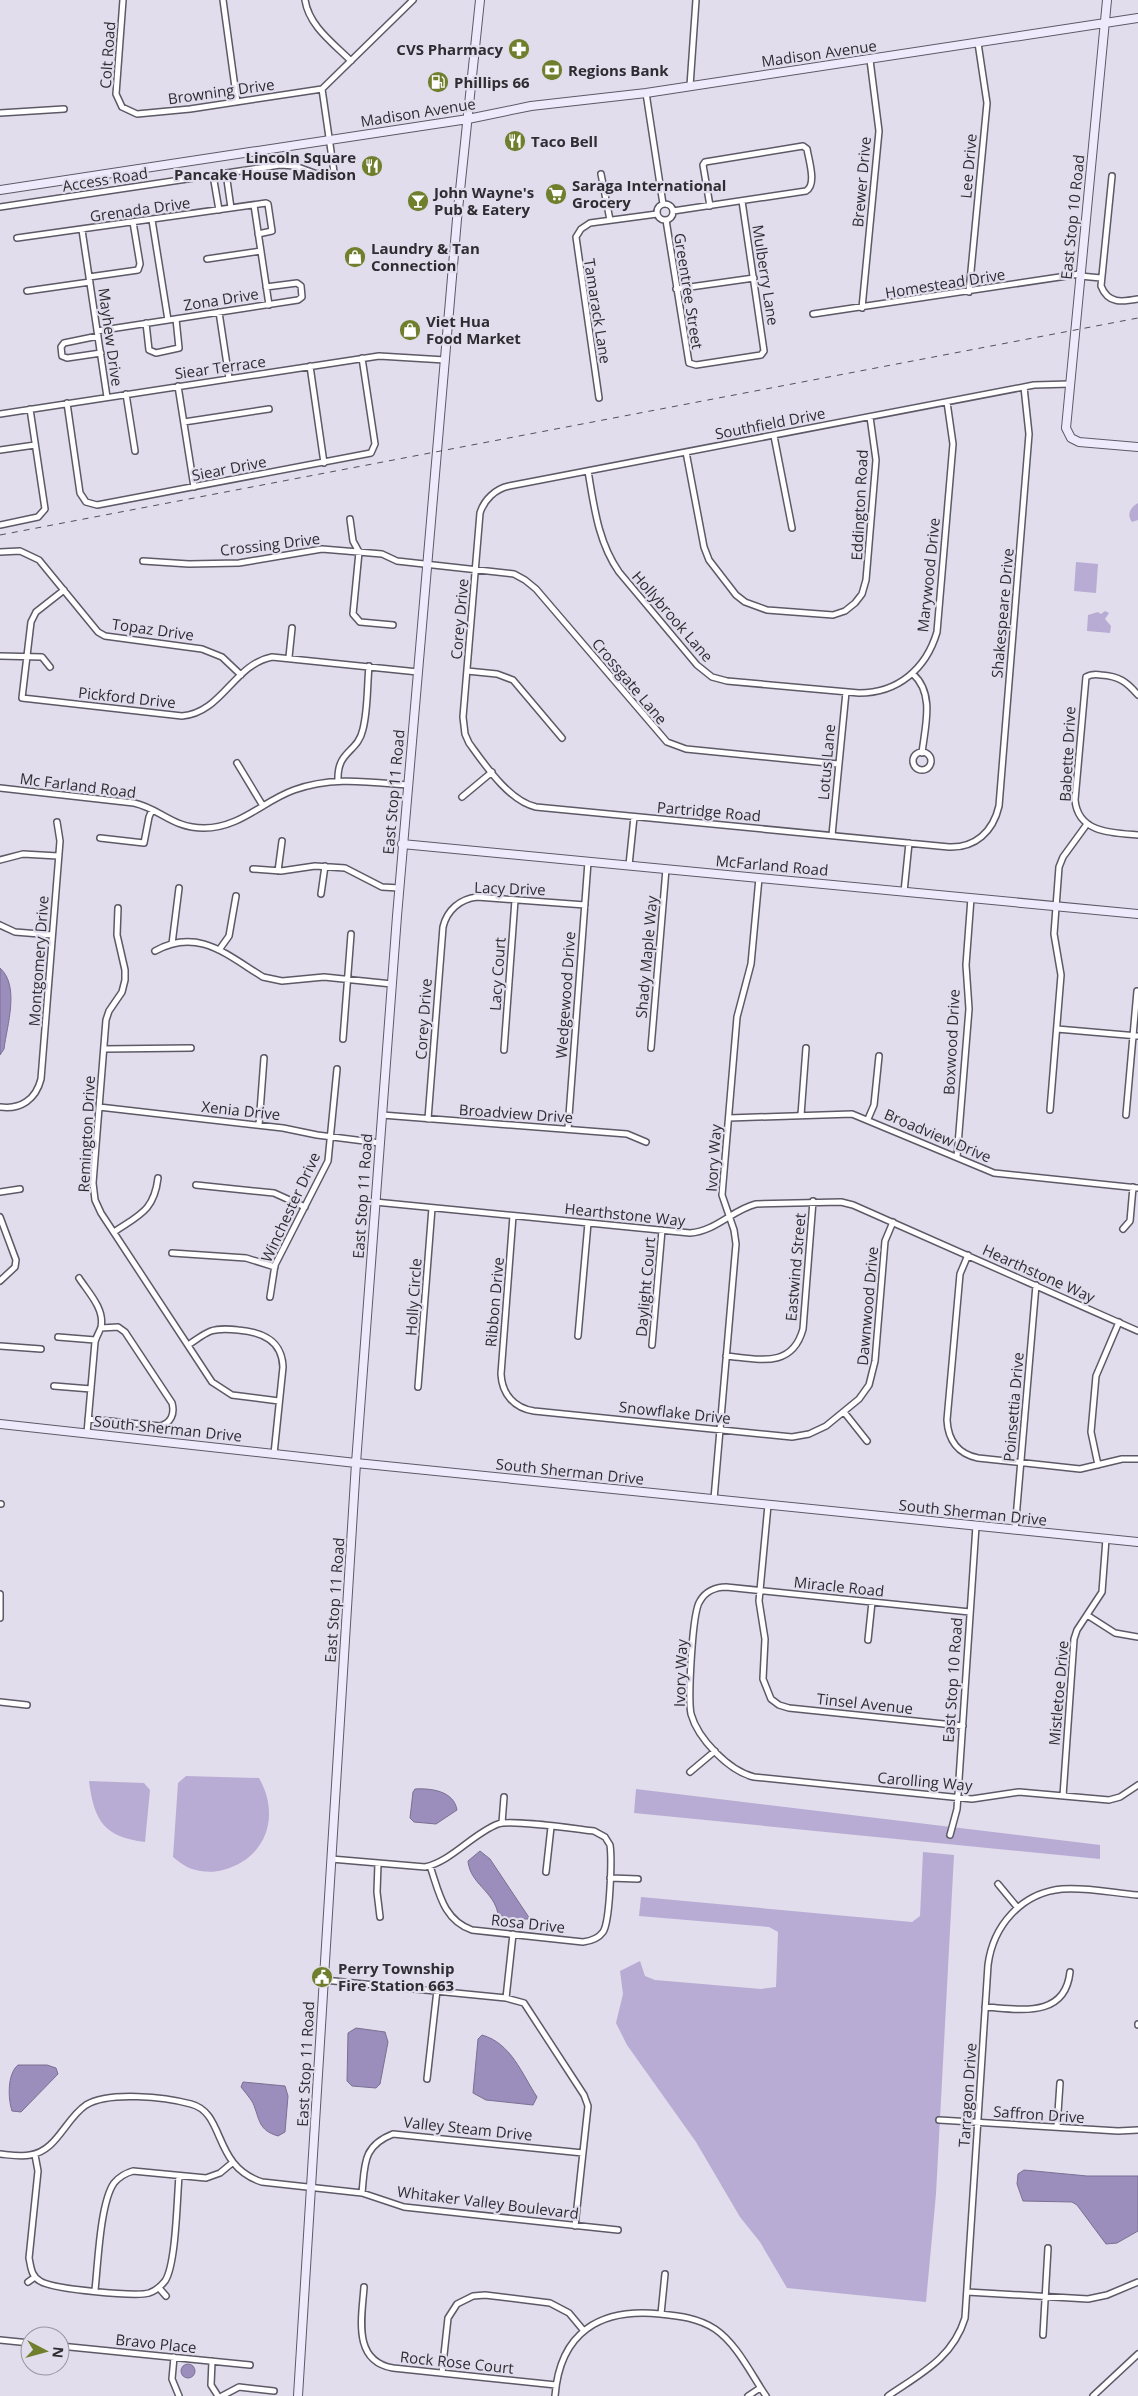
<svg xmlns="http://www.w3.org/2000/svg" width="1138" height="2396" font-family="'Open Sans',sans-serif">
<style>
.green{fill:#b8acd4}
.water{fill:#9b8dbc;stroke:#7a7093}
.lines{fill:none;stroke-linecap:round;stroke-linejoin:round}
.street-casing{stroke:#5d5966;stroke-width:8}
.secondary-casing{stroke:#5d5966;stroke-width:10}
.street{stroke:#fff;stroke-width:5}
.secondary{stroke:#efeafb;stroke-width:8}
.rail{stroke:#535158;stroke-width:1;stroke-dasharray:6 6;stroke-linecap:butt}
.labels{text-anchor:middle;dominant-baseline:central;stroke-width:4.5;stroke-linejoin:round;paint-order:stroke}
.poi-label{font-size:15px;font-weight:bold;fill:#2e2d32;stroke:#e1ddec;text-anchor:start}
.street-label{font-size:15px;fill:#2e2d32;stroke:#e1ddec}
</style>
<rect width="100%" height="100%" fill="#e1ddec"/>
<path class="green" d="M1138 503V520L1132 522C1126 514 1131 507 1138 503Z
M1076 562 1098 564 1096 593 1074 591Z
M1105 611 1109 613 1105 619 1111 626 1110 633 1087 631 1088 615 1098 612 1101 614Z
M186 1776 259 1778C281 1816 266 1859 223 1870 213 1873 199 1872 189 1868 183 1865 178 1861 173 1857L178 1783Z
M89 1781 144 1783 150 1790 145 1842C104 1837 94 1821 89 1781Z
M636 1789 1100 1845V1859L634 1813Z
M923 1852 954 1855 936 2194 926 2302 787 2288 760 2242 740 2217 696 2142 627 2045 616 2023 623 1994 620 1971 640 1961 645 1976 655 1980 761 1989 776 1987 778 1932 769 1927 639 1916 641 1897 912 1922 920 1916Z"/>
<path class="water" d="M0 968C20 986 7 1025 4 1049L0 1055Z
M415 1789C431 1788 454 1791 457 1810L436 1824 414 1822 410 1818 413 1792Z
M480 1851 490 1859 530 1919H508L498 1914C494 1891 470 1884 468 1861Z
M356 2028 385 2032 388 2042 380 2084 376 2088 352 2086 347 2081 348 2033Z
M482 2035C511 2043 522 2074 537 2097L533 2105 486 2100 473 2093 478 2039Z
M18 2065H47L56 2068 58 2074 21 2112 12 2111C8 2099 7 2074 18 2065Z
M243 2082 285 2086 288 2096 285 2132 278 2136C258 2130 260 2120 253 2103 250 2098 245 2092 241 2087Z
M1024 2170 1087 2176H1138V2231L1117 2243 1106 2244 1077 2205 1072 2202 1023 2201 1017 2184 1018 2174Z
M181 2371a7 7 0 1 1 14 0a7 7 0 1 1-14 0Z"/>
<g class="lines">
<g class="street-casing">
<path id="street" d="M123 0 116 94 122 107 137 114 190 109 322 89
M223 0 237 102
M305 0C309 26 333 43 351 61
M690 86 696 0
M646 93 663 204
M0 113 64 109
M226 173 231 208
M601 174 610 220
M213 175 219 210
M1112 176 1101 286C1108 304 1122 302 1138 299
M657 212a8 8 0 1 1 16 0a8 8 0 1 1-16 0Z
M254 205 269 305
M0 207 280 165 295 166 317 174 334 172 322 89 413 0
M673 211 806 191C817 185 809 161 807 149L803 146 705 162 703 165 710 206
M152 220 168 320
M666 220 689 363 696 365 761 355 764 351 742 201
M82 230 107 397
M17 238 266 203 268 204 272 231 258 234
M207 259 261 251
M1080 276 1101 278
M89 277 138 270 140 264 133 222
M676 289 754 278
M27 291 90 282
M969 292 987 103 978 43
M862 308 879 131 870 60
M219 312 229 378
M813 314 1080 274
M146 323 149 350 156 353 179 348 176 319
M97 331 298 300 302 297 301 286 297 283 266 287
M98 336 64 343 61 347 62 356 67 358 101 353
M310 366 324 463
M178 386 194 487
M1024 387 1029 434 999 806C993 832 975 848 949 847L536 807C509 801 485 765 469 743L465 734 463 717 480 513C484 500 495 489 509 486L1034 385 1070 384
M126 394 135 451
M599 398 576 237 581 229 590 223 657 214
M67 403 80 493 86 502 97 505 371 453 375 444 362 358
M0 414 379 356 445 360
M184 422 269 409
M774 436 792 528
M0 450 35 445
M686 452 704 547 709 560 736 595 745 602 767 610 833 615 845 611 855 603 862 594 866 580 876 460 870 417
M588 471C594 506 598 542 619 572L697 665 712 677 727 681 859 693C898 693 926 669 937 632L953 444 947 402
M350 519 353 541 359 552 353 614 360 622 393 625
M0 525 38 517 45 509 30 409
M0 552 20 551 39 560 98 632 105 636 202 649 222 657 241 675
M143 561 189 564 239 563 322 549 382 554 397 561 514 574 525 580 536 589 667 742 686 749 838 764
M64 590 36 612 31 622 22 698 182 716C222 713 234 664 272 657L418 672
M0 656 42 657 50 667
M289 657 292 628
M467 671 497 674 513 680 562 738
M913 674C935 694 925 726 922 753
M1138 695C1127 682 1119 676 1101 675 1095 674 1091 674 1086 677L1075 800C1078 833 1112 833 1138 835
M913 761a9 9 0 1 1 18 0a9 9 0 1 1-18 0Z
M237 763 263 806
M338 780C337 750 358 753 363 729 368 709 367 687 369 666
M0 788 134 803C161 809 172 828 204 828 240 828 263 801 294 790 332 776 369 782 408 785
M462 797 492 772
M832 835 846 692
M100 838 144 843 149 817 152 810
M0 860 23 854 58 856
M629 865 634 817
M253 869 281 871 315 866 345 868 382 887 399 888
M278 871 282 841
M904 892 909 843
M321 894 325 866
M118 908 117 935 125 970V980L122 992 109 1011 106 1020 93 1183 95 1200 101 1213 212 1382 232 1395 279 1401
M0 925 15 932 52 935
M172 944 179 888
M219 950 229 936 236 896
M155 951C198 927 227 955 263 977L282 981 324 977 392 984
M1057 1029 1138 1036
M343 1039 351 934
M651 1048 666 869
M104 1049 191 1048
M504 1050 515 900
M0 1107C21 1110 36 1099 41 1079L60 841 57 822
M99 1107 283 1128 317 1135 380 1143
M1050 1110 1061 975 1054 934 1059 867 1063 857 1087 824
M382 1115 627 1134 646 1142
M801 1115 806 1048
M1126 1115 1137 991
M729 1118 852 1114 994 1173 1138 1188
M428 1119 443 927C447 910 460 899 477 897L585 905
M868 1119 874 1105 879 1056
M259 1125 264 1058
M568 1129 588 862
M957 1157 969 1009 966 965 971 898
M196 1185 274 1193 305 1207
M0 1192 20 1189
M375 1202 690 1233C716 1231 732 1210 756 1204L841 1202 853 1205 1138 1331
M513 1216 501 1374C502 1394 514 1408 534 1411L792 1437 809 1434 826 1426 859 1399 869 1385 875 1361 885 1241 893 1222
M0 1217 16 1260 15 1267 0 1281
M1123 1229 1130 1221 1133 1187
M114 1232C139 1215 154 1211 158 1178
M172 1253 246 1258 275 1267
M968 1255 960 1274 947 1420C948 1440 958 1454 978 1458L1080 1469 1122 1459H1138
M79 1278C88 1292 105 1309 101 1327 100 1331 96 1337 95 1342L87 1433
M270 1297 275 1265 328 1161 337 1069
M578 1336 588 1223
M58 1337 95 1340
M188 1345C196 1340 203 1334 211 1331 220 1328 229 1329 238 1330 262 1332 282 1340 283 1367L274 1454
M652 1345 662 1230
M0 1346 41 1349
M726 1356C759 1359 792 1369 803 1329L813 1201
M54 1386 91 1389
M418 1387 432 1208
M844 1412 867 1441
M88 1419 160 1426C171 1423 175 1414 172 1403L125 1332 118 1327 101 1328
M1098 1465 1091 1432 1096 1376 1119 1322
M714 1499 736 1244 734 1230 722 1195 737 1017 751 964 759 878
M0 1504H1
M768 1505 759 1601 765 1639 763 1679 771 1699 779 1705 789 1708 963 1726
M1015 1530 1036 1285
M0 1594V1618
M970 1612 726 1587C715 1587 705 1592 700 1601 692 1612 688 1699 691 1714 698 1739 729 1771 754 1777L972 1799 1019 1792 1109 1800 1120 1797 1138 1785
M1087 1615 1115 1633 1138 1637
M868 1640 872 1602
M0 1702 27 1705
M690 1772 715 1751
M1063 1796 1074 1639 1077 1630 1102 1592 1106 1539
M502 1823 504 1797
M950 1835 957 1809 976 1526
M331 1859 425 1867C452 1861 472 1834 498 1824 510 1819 576 1829 594 1831L605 1837 610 1845C612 1859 610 1922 603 1932 598 1939 591 1941 583 1942L472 1930C443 1920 439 1892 430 1866
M378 1864 377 1892 380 1917
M546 1872 551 1827
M610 1878 638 1879
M998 1884 1017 1907
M324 1980 506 1998 524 2003 584 2095 588 2106 575 2226
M506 1998 513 1934
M985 2007C1019 2009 1065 2019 1070 1972
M1138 2025V2024
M427 2079 437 1990
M939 2120 1118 2131 1138 2130
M1057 2127 1060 2083
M0 2154C10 2155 21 2157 30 2155 57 2151 65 2119 86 2105 109 2091 165 2097 191 2104 226 2113 212 2166 262 2182L362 2193 404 2207 618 2230
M35 2155 38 2171 29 2258C31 2267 31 2276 40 2281 51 2289 136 2297 149 2293 155 2291 161 2286 165 2281 176 2265 177 2199 179 2176
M362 2193C365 2165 362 2146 393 2134L583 2153
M28 2282 35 2277
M364 2287C362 2317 352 2361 393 2368L556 2385
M159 2288 166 2296
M95 2290C98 2264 100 2203 114 2183 119 2177 126 2173 133 2171L206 2178 220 2173 232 2163
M967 2292 1088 2299 1107 2295 1138 2282
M661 2314 665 2274
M1043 2335 1048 2248
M0 2340 30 2343
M60 2346 250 2365
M174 2357 172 2379 179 2396
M212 2361 211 2385 218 2396
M442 2373 448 2318 457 2304 473 2296 485 2295 550 2303 569 2313 584 2331
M222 2396 239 2387 274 2391
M555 2396C560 2332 600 2308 660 2314 680 2316 698 2318 715 2329 737 2344 751 2374 766 2396
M748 2396 760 2388
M888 2396C920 2374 953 2358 965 2318L988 1965C993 1926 1021 1893 1062 1889 1087 1887 1113 1893 1138 1895
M1093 2396 1138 2354"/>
</g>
<g class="secondary-casing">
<path id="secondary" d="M1107 0 1066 428 1071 438 1079 442 1138 447
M0 190 468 119 531 106 646 93 1138 18
M402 844 1138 914
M0 1424 356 1463 1138 1542
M298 2396 356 1463 397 916 457 219 480 0"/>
</g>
<use href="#street" class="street"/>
<use href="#secondary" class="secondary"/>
<path class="rail" d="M0 535 1138 318"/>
</g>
<defs>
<g id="pharmacy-disc" transform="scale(1.125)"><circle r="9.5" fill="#707f2d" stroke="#e1ddec"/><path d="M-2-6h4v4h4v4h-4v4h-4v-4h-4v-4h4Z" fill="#fff"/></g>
<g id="bank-disc" transform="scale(1.125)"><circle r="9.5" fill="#707f2d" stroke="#e1ddec"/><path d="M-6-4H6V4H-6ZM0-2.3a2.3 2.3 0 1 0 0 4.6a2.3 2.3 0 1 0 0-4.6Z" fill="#fff"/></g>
<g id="fuel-disc" transform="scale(1.125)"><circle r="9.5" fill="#707f2d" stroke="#e1ddec"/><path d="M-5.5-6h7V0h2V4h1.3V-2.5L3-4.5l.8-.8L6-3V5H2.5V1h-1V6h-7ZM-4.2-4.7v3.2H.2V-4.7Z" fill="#fff"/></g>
<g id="restaurant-disc" transform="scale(1.125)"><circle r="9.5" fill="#707f2d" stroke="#e1ddec"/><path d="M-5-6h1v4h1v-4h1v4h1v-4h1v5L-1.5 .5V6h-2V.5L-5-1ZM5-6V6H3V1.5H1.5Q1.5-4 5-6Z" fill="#fff"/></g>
<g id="supermarket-disc" transform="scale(1.125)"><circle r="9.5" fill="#707f2d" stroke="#e1ddec"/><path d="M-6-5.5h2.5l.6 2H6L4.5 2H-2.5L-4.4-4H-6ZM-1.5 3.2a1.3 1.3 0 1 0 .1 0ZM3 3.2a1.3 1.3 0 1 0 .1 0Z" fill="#fff"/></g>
<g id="bar-disc" transform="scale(1.125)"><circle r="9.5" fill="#707f2d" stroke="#e1ddec"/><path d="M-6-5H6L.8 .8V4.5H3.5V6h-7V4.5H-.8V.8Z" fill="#fff"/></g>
<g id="shop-disc" transform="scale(1.125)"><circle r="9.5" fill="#707f2d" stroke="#e1ddec"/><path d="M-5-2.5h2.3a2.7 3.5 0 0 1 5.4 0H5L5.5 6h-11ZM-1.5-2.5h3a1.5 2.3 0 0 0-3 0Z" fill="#fff"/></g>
<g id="civic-disc" transform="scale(1.125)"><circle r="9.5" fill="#707f2d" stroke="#e1ddec"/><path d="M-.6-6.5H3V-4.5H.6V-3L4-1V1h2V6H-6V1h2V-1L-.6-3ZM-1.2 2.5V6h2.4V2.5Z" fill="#fff"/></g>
</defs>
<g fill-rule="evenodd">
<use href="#pharmacy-disc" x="519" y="49"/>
<use href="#bank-disc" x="552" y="70"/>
<use href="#fuel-disc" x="438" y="82"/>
<use href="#restaurant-disc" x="515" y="141"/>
<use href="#restaurant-disc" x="372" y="166"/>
<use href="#supermarket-disc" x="556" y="194"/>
<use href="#bar-disc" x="418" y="201"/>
<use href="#shop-disc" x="355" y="257"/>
<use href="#shop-disc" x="410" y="330"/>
<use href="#civic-disc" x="322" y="1977"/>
</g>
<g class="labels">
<g class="poi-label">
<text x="503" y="49" text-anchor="end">CVS Pharmacy</text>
<text x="568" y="70">Regions Bank</text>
<text x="454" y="82">Phillips 66</text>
<text x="531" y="141">Taco Bell</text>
<text x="356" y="157" text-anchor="end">Lincoln Square<tspan x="356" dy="17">Pancake House Madison</tspan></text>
<text x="572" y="185">Saraga International<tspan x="572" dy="17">Grocery</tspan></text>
<text x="434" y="192">John Wayne's<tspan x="434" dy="17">Pub &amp; Eatery</tspan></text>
<text x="371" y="248">Laundry &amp; Tan<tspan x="371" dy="17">Connection</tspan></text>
<text x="426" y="321">Viet Hua<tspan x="426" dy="17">Food Market</tspan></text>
<text x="338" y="1968">Perry Township<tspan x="338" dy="17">Fire Station 663</tspan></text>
</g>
<g class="street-label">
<text transform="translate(819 53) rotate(-8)">Madison Avenue</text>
<text transform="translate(107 55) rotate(-86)">Colt Road</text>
<text transform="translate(221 91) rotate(-8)">Browning Drive</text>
<text transform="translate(418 112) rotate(-9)">Madison Avenue</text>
<text transform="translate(968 166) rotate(-85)">Lee Drive</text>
<text transform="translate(105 179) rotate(-9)">Access Road</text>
<text transform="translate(861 182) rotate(-85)">Brewer Drive</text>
<text transform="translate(140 209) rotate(-8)">Grenada Drive</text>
<text transform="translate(1072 217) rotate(-84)">East Stop 10 Road</text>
<text transform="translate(766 275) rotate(81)">Mulberry Lane</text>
<text transform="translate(945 283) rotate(-9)">Homestead Drive</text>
<text transform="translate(689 291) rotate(81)">Greentree Street</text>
<text transform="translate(221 299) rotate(-9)">Zona Drive</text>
<text transform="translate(598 311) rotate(81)">Tamarack Lane</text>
<text transform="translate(111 337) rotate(82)">Mayhew Drive</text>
<text transform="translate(220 367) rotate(-8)">Siear Terrace</text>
<text transform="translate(770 423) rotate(-11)">Southfield Drive</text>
<text transform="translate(229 468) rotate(-11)">Siear Drive</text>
<text transform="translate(859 505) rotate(-87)">Eddington Road</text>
<text transform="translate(270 544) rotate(-7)">Crossing Drive</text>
<text transform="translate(928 575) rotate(-84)">Marywood Drive</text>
<text transform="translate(1002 613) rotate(-85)">Shakespeare Drive</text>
<text transform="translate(673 616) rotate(49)">Hollybrook Lane</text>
<text transform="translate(459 619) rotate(-85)">Corey Drive</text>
<text transform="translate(153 629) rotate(8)">Topaz Drive</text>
<text transform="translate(630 681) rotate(50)">Crossgate Lane</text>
<text transform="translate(127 697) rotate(6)">Pickford Drive</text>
<text transform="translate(1067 754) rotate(-87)">Babette Drive</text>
<text transform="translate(826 762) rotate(-85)">Lotus Lane</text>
<text transform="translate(78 785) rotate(7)">Mc Farland Road</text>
<text transform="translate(393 792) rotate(-85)">East Stop 11 Road</text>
<text transform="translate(709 811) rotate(5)">Partridge Road</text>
<text transform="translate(772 865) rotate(5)">McFarland Road</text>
<text transform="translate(510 888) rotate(2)">Lacy Drive</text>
<text transform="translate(646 957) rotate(-85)">Shady Maple Way</text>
<text transform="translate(38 961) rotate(-86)">Montgomery Drive</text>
<text transform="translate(497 974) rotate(-86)">Lacy Court</text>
<text transform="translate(565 995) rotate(-86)">Wedgewood Drive</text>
<text transform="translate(423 1019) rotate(-86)">Corey Drive</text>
<text transform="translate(951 1042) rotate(-87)">Boxwood Drive</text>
<text transform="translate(241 1110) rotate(6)">Xenia Drive</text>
<text transform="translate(516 1113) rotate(4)">Broadview Drive</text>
<text transform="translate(86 1134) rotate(-87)">Remington Drive</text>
<text transform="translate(938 1135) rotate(23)">Broadview Drive</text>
<text transform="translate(713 1158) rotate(-86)">Ivory Way</text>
<text transform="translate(362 1196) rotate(-86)">East Stop 11 Road</text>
<text transform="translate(290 1207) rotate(-65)">Winchester Drive</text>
<text transform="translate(625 1214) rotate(6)">Hearthstone Way</text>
<text transform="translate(795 1267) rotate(-85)">Eastwind Street</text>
<text transform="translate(1039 1273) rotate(24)">Hearthstone Way</text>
<text transform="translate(645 1287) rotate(-85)">Daylight Court</text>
<text transform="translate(413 1297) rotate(-86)">Holly Circle</text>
<text transform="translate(494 1302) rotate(-85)">Ribbon Drive</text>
<text transform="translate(867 1306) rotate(-85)">Dawnwood Drive</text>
<text transform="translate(1013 1407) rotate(-85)">Poinsettia Drive</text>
<text transform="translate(675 1412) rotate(6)">Snowflake Drive</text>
<text transform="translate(168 1428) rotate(6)">South Sherman Drive</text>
<text transform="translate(570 1471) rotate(6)">South Sherman Drive</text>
<text transform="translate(973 1512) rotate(6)">South Sherman Drive</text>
<text transform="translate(839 1586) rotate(6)">Miracle Road</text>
<text transform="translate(334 1600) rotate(-86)">East Stop 11 Road</text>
<text transform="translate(680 1673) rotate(-88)">Ivory Way</text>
<text transform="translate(952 1680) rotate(-86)">East Stop 10 Road</text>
<text transform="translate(1058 1693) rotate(-85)">Mistletoe Drive</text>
<text transform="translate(865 1703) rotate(6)">Tinsel Avenue</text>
<text transform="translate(925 1781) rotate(5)">Carolling Way</text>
<text transform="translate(528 1923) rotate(6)">Rosa Drive</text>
<text transform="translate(305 2064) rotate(-87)">East Stop 11 Road</text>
<text transform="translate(967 2095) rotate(-86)">Tarragon Drive</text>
<text transform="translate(1039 2114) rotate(4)">Saffron Drive</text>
<text transform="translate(468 2128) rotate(6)">Valley Steam Drive</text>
<text transform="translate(488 2202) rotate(7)">Whitaker Valley Boulevard</text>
<text transform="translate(156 2343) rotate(6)">Bravo Place</text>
<text transform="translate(457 2362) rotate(6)">Rock Rose Court</text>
</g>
</g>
<g transform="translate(45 2351) rotate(96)"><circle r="24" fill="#e1ddec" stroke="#9997a2"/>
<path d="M0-4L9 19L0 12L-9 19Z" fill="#707f2d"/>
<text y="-8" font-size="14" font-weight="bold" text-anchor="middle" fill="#2e2d32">N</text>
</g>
</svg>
